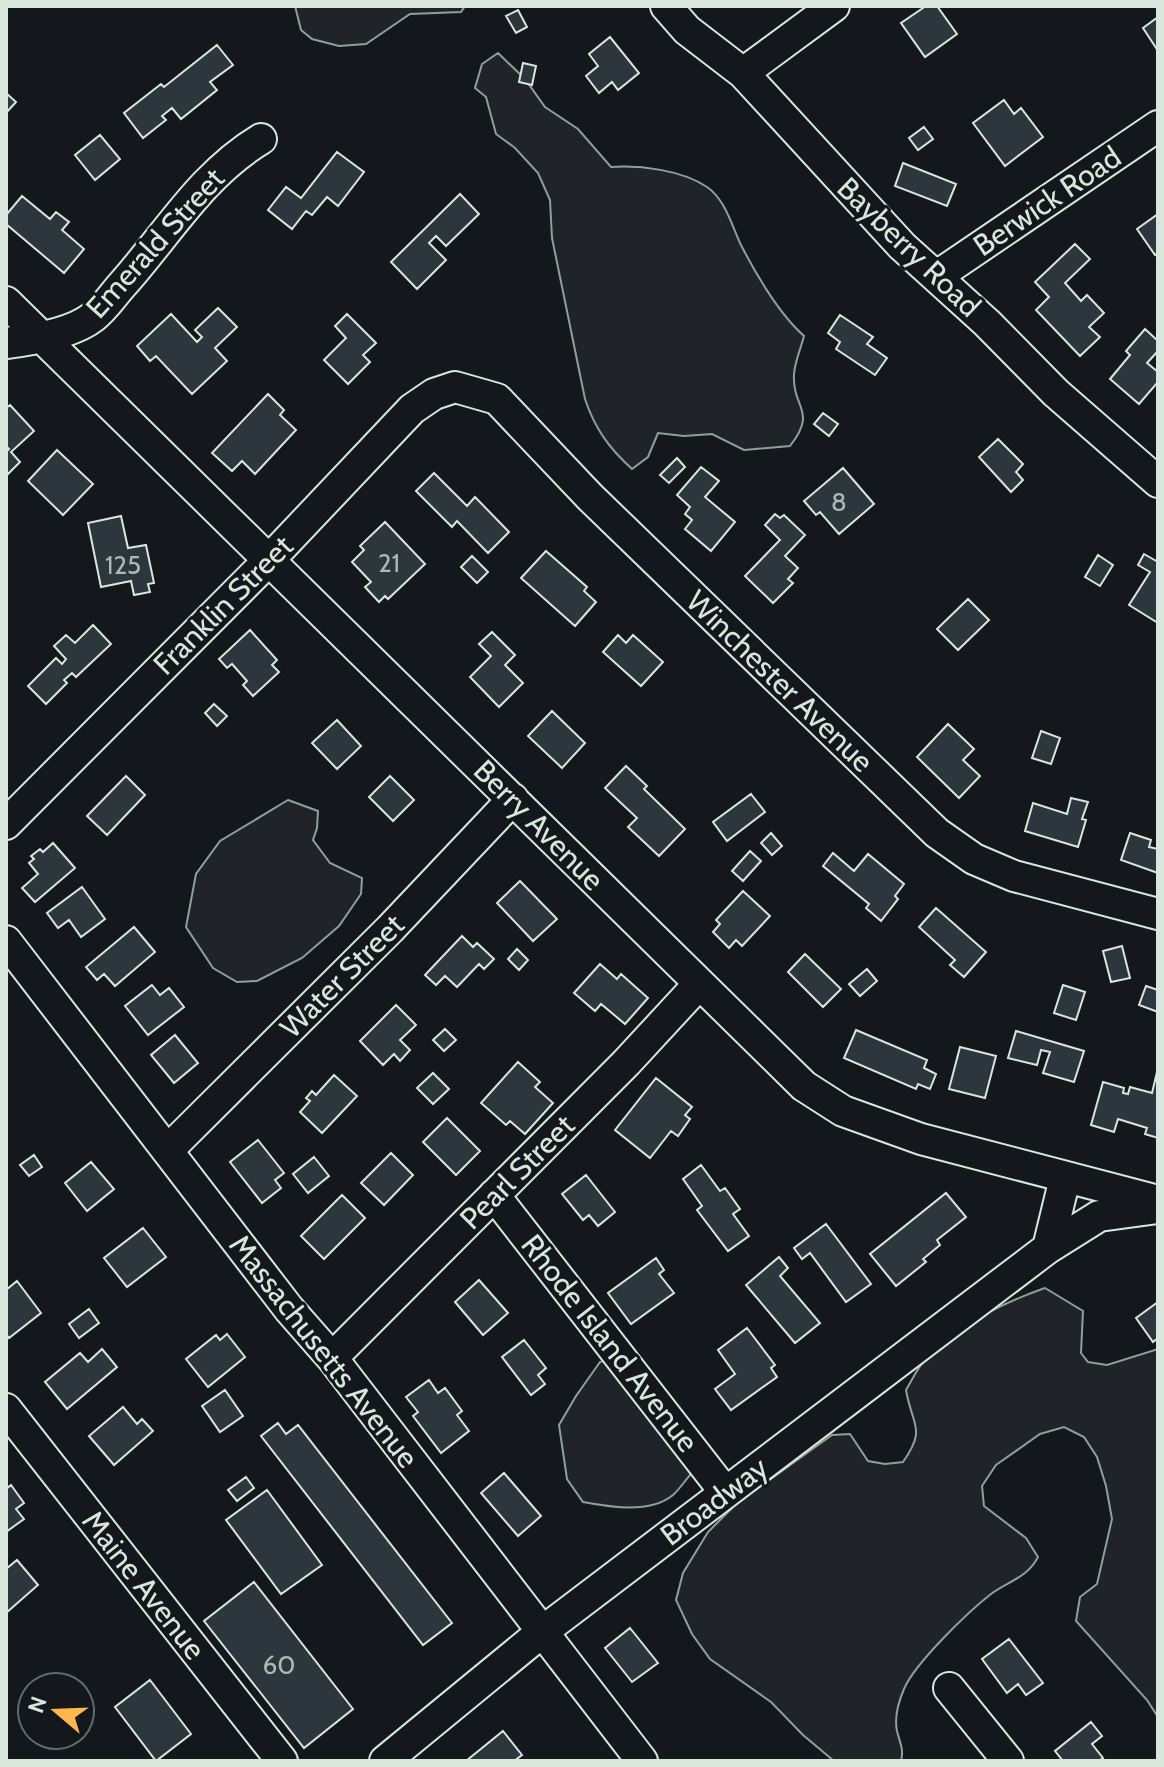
<svg xmlns="http://www.w3.org/2000/svg" width="1164" height="1767" font-family="Cabin,sans-serif">
<style>
.green{fill:#202428;stroke:#939e99;stroke-width:2}
.building{fill:#2c363c;stroke:#d8e6dc;stroke-width:2}
.lines{fill:none;stroke-linecap:round;stroke-linejoin:round}
.minor-casing{stroke:#d8e6dc;stroke-width:34}
.minor{stroke:#14181c;stroke-width:30}
.labels{text-anchor:middle;dominant-baseline:central;stroke-width:6;stroke-linejoin:round;paint-order:stroke}
.number-label{font-size:26px;fill:#adbab4}
.street-label{font-size:30px;fill:#d8e6dc;stroke:#14181c}
</style>
<rect width="100%" height="100%" fill="#14181c"/>
<path class="green" d="M295 6H465L461 12 410 14 366 44 339 46 312 39 301 30Z
M498 53 525 79 545 107 578 129 611 167C640 165 682 170 707 187 725 199 732 226 741 245 757 276 778 313 804 336 801 348 795 361 794 374 792 409 818 410 790 446L744 450 712 434 684 436 658 433 648 457 632 469C609 448 595 429 585 399L552 238 550 200 538 173 515 148 496 134 486 97 475 88 482 64Z
M288 800 318 811 317 828 313 840 330 863 362 878 361 894 339 926 302 958 257 981 237 982 213 968 186 927 196 874 220 841Z
M1045 1288 1083 1311 1081 1353 1088 1362 1107 1365 1158 1349V1717L1147 1700 1076 1621 1080 1597 1097 1584 1112 1519 1106 1486 1097 1457 1084 1437 1064 1427 1040 1434 996 1465 982 1486 984 1506 1026 1538 1038 1557C1028 1577 1009 1581 991 1594 968 1612 915 1663 904 1689 898 1703 894 1717 897 1731 900 1743 904 1749 901 1761H834L803 1735 771 1702 710 1659 692 1634 676 1600 683 1573 708 1532 736 1504 832 1435 850 1434 868 1461 885 1464 903 1462C927 1428 912 1426 906 1390 912 1380 918 1367 926 1358 959 1324 1002 1303 1045 1288Z
M611 1358 695 1470C687 1477 681 1488 673 1495 650 1514 610 1507 583 1502L567 1479 559 1425 576 1396 600 1362Z"/>
<path class="building" d="M926 6H937L957 34 925 57 901 23Z
M518 10 527 27 516 33 506 16Z
M1158 17V51L1143 28Z
M610 37 639 73 618 90 612 82 599 93 586 76 598 66 589 54Z
M217 45 233 65 210 82 217 90 181 119 172 108 162 116 166 120 143 138 124 113 161 84 164 87Z
M523 63 536 66 532 85 519 82Z
M6 93 16 102 6 113Z
M1004 100 1014 114 1021 108 1043 137 1005 166 973 123Z
M924 127 933 139 918 150 909 138Z
M100 135 120 159 95 180 75 155Z
M337 152 364 172 338 206 327 197 312 215 306 211 292 229 268 210 286 187 301 198Z
M903 163 956 184 947 206 895 186Z
M460 194 479 214 446 246 436 236 429 243 446 260 417 289 391 262Z
M22 196 50 219 56 212 69 222 62 230 84 249 64 273 6 224V215Z
M1158 214V253L1155 255 1137 229Z
M1075 244 1090 259 1065 283 1081 301 1087 295 1104 313 1089 327 1100 337 1080 356 1036 310 1049 297 1035 282Z
M218 308 237 327 215 348 227 361 192 394 156 356 150 361 137 346 171 314 197 342 202 337 195 330Z
M347 314 376 343 363 355 370 362 348 384 324 360 346 338 335 326Z
M840 315 873 337 867 344 887 358 875 375 836 349 840 342 828 333Z
M1145 329 1158 341V351L1147 363 1158 372V382L1139 404 1110 379 1130 355 1126 351Z
M268 394 284 410 280 415 296 430 255 474 242 461 232 471 212 453Z
M10 405 34 431 11 452 20 462 8 474 6 472V452L9 449 6 446V408Z
M823 413 838 424 829 436 814 424Z
M998 439 1023 464 1016 472 1023 480 1011 492 979 457Z
M57 450 93 484 63 515 28 481Z
M677 458 685 467 669 483 660 475Z
M701 467 719 481 705 497 735 522 711 551 685 529 692 520 685 514 690 507 677 495Z
M843 468 874 504 839 534 820 512 816 515 804 501Z
M434 473 467 506 475 497 509 532 488 553 457 521 452 527 416 491Z
M775 514 780 518 784 515 805 535 785 556 798 568 788 579 793 583 773 603 745 576 780 540 765 525Z
M121 516 128 548 146 545 154 583 148 584 150 592 134 595 131 581 101 587 88 523Z
M385 522 425 564 388 599 385 596 379 602 365 587 371 582 352 562 364 550 360 546Z
M546 551 587 587 584 591 596 602 575 626 521 578Z
M1144 554 1158 562V623L1129 605 1150 572 1138 565Z
M1098 555 1113 565 1100 586 1085 577Z
M472 556 488 572 477 583 461 567Z
M968 599 989 620 958 650 937 629Z
M93 625 111 644 76 677 72 673 64 680 67 683 46 704 28 686 56 658 62 664 66 659 54 646 66 635 75 643Z
M250 630 277 660 272 665 279 672 253 696 243 685 247 681 232 664 227 668 219 659Z
M492 632 515 655 505 665 523 683 499 707 470 677 491 656 479 644Z
M618 635 626 643 633 635 663 662 641 686 603 652Z
M214 704 227 716 217 726 205 713Z
M552 711 585 743 562 768 528 736Z
M337 720 361 746 337 769 312 743Z
M948 724 974 749 963 760 980 776 959 798 917 757Z
M1041 731 1060 738 1051 764 1032 758Z
M626 766 647 786 644 789 685 829 659 856 628 827 637 818 605 788Z
M126 776 145 795 107 835 87 816Z
M390 776 414 800 393 821 369 797Z
M751 794 765 812 727 841 713 822Z
M1071 798 1088 802 1082 819 1086 820 1078 847 1025 831 1033 803 1067 814Z
M771 833 782 846 772 855 761 843Z
M1130 833 1151 840 1149 847 1158 849V873L1121 860Z
M53 843 75 868 35 902 22 888 38 874 29 863 34 859 31 856 40 849 43 852Z
M750 851 761 861 743 881 732 871Z
M833 853 854 871 868 854 904 884 895 896 898 899 881 921 866 908 869 904 823 866Z
M520 881 557 919 533 941 497 903Z
M82 887 105 919 81 937 69 920 58 928 47 913Z
M743 891 770 916 742 946 736 940 729 948 713 932 720 924 716 920Z
M936 908 986 952 964 977 950 965 955 960 919 927Z
M134 927 155 952 115 986 104 974 97 980 86 967Z
M462 936 473 947 477 943 494 959 484 969 479 964 457 987 445 976 436 985 425 975Z
M1122 946 1130 978 1111 982 1103 951Z
M517 949 528 960 519 970 508 959Z
M805 954 841 989 823 1007 788 972Z
M600 964 617 979 621 974 648 998 625 1024 601 1004 595 1011 574 993Z
M867 969 877 981 860 996 849 984Z
M152 985 160 995 169 988 184 1007 148 1035 125 1006Z
M1063 985 1085 992 1076 1020 1054 1013Z
M1146 986 1158 990V1012L1139 1005Z
M396 1005 416 1025 400 1040 410 1050 400 1061 394 1054 383 1065 360 1041Z
M445 1029 456 1040 444 1051 433 1040Z
M856 1030 927 1060 924 1068 936 1074 930 1089 918 1084 916 1089 844 1058Z
M1016 1031 1084 1051 1074 1082 1043 1073 1050 1052 1041 1050 1037 1065 1008 1058Z
M175 1035 198 1063 174 1083 151 1055Z
M960 1047 996 1056 985 1098 949 1089Z
M518 1062 540 1082 535 1087 553 1103 525 1134 510 1121 506 1125 481 1103Z
M1157 1072 1158 1138 1145 1134 1147 1128 1118 1119 1114 1132 1091 1125 1103 1082 1124 1088 1123 1093 1128 1094 1130 1087 1152 1093Z
M433 1073 449 1089 433 1104 417 1088Z
M334 1075 357 1096 322 1133 300 1112 310 1101 306 1098 312 1091 316 1095Z
M656 1078 692 1107 685 1115 690 1119 678 1136 671 1131 650 1158 615 1130Z
M447 1118 480 1151 456 1175 423 1142Z
M258 1140 284 1173 275 1180 281 1188 262 1203 230 1162Z
M391 1153 413 1175 384 1205 361 1183Z
M34 1155 42 1167 29 1176 20 1165Z
M314 1157 329 1176 308 1193 293 1174Z
M91 1162 114 1189 87 1211 65 1183Z
M701 1165 720 1191 725 1188 740 1209 733 1214 749 1236 728 1251 697 1210 702 1206 683 1179Z
M586 1175 615 1212 598 1226 589 1215 583 1220 562 1194Z
M946 1193 966 1217 937 1240 940 1245 923 1259 926 1262 896 1286 870 1254Z
M342 1195 365 1218 324 1259 301 1236Z
M826 1224 871 1284 846 1302 810 1253 802 1259 794 1248Z
M143 1228 166 1257 127 1287 104 1258Z
M779 1257 788 1268 780 1276 820 1323 795 1343 746 1285Z
M656 1258 664 1270 659 1274 674 1293 631 1324 608 1293Z
M479 1280 508 1313 483 1335 455 1302Z
M17 1281 41 1313 9 1338 6 1334V1290Z
M1158 1302V1338L1153 1342 1136 1318Z
M89 1309 99 1323 79 1338 69 1324Z
M747 1328 775 1365 771 1368 777 1377 731 1410 715 1389 735 1374 718 1350Z
M227 1334 245 1357 208 1387 186 1359 216 1335 220 1340Z
M524 1340 546 1368 538 1375 545 1384 531 1395 502 1357Z
M102 1349 117 1367 67 1409 45 1382 80 1353 88 1362Z
M429 1380 438 1393 445 1388 462 1411 457 1415 469 1431 441 1453 413 1416 418 1412 406 1397Z
M225 1390 243 1416 220 1432 202 1406Z
M123 1407 137 1424 142 1419 153 1431 114 1465 89 1436Z
M278 1423 286 1434 298 1425 452 1623 423 1645 261 1436Z
M504 1473 541 1516 518 1536 481 1493Z
M246 1477 254 1488 237 1501 228 1490Z
M11 1485 24 1503 16 1509 24 1519 6 1532V1489Z
M267 1490 322 1565 281 1594 226 1520Z
M17 1560 38 1585 6 1613V1569Z
M254 1582 353 1709 304 1748 204 1621Z
M630 1628 658 1663 632 1682 605 1648Z
M1009 1639 1043 1683 1026 1695 1018 1684 1007 1693 982 1659Z
M150 1680 191 1734 156 1761 115 1707Z
M1091 1722 1102 1736 1092 1744 1103 1758 1099 1761H1063L1055 1751Z
M503 1731 522 1755 514 1761H466Z"/>
<g class="lines">
<g class="minor-casing">
<path id="minor" d="M666 6 687 30 743 73 902 246 987 323 1056 393 1158 482
M743 73 834 6
M937 276 1158 126
M6 302 804 1086 843 1111 921 1139 1158 1201
M6 343C31 340 73 333 93 317 104 309 113 295 122 285 167 235 201 175 261 139
M6 824 269 560 412 409 434 394 455 387 497 399 590 497 937 833 974 859 1014 876 1158 914
M6 941 289 1309 332 1358 642 1761
M168 1150 390 929 513 799
M494 1195 725 1492
M1048 1248 1099 1216 1158 1208
M332 1358 626 1063 699 984
M6 1409 282 1761
M949 1688 1008 1761
M385 1761 542 1632 1048 1248 1065 1178"/>
</g>
<use href="#minor" class="minor"/>
</g>
<g class="labels">
<g class="number-label">
<text x="839" y="502">8</text>
<text x="389" y="563">21</text>
<text x="123" y="565">125</text>
<text x="279" y="1665">60</text>
</g>
<g class="street-label">
<text transform="translate(1047 201) rotate(-34)">Berwick Road</text>
<text transform="translate(155 243) rotate(-48)">Emerald Street</text>
<text transform="translate(909 247) rotate(44)">Bayberry Road</text>
<text transform="translate(223 605) rotate(-45)">Franklin Street</text>
<text transform="translate(780 681) rotate(44)">Winchester Avenue</text>
<text transform="translate(539 825) rotate(45)">Berry Avenue</text>
<text transform="translate(342 976) rotate(-45)">Water Street</text>
<text transform="translate(517 1172) rotate(-45)">Pearl Street</text>
<text transform="translate(610 1343) rotate(52)">Rhode Island Avenue</text>
<text transform="translate(324 1351) rotate(52)">Massachusetts Avenue</text>
<text transform="translate(714 1501) rotate(-37)">Broadway</text>
<text transform="translate(144 1585) rotate(52)">Maine Avenue</text>
</g>
</g>
<rect width="1164" height="1767" fill="none" stroke="#d8e6dc" stroke-width="16"/>
<g transform="translate(56 1711) rotate(289)"><circle r="38" fill="#14181c" stroke="#626a69" stroke-width="2"/>
<path d="M0-6L14 30L0 20L-14 30Z" fill="#ffb74d"/>
<text y="-12" font-size="22" font-weight="bold" text-anchor="middle" fill="#d8e6dc">N</text>
</g>
</svg>
